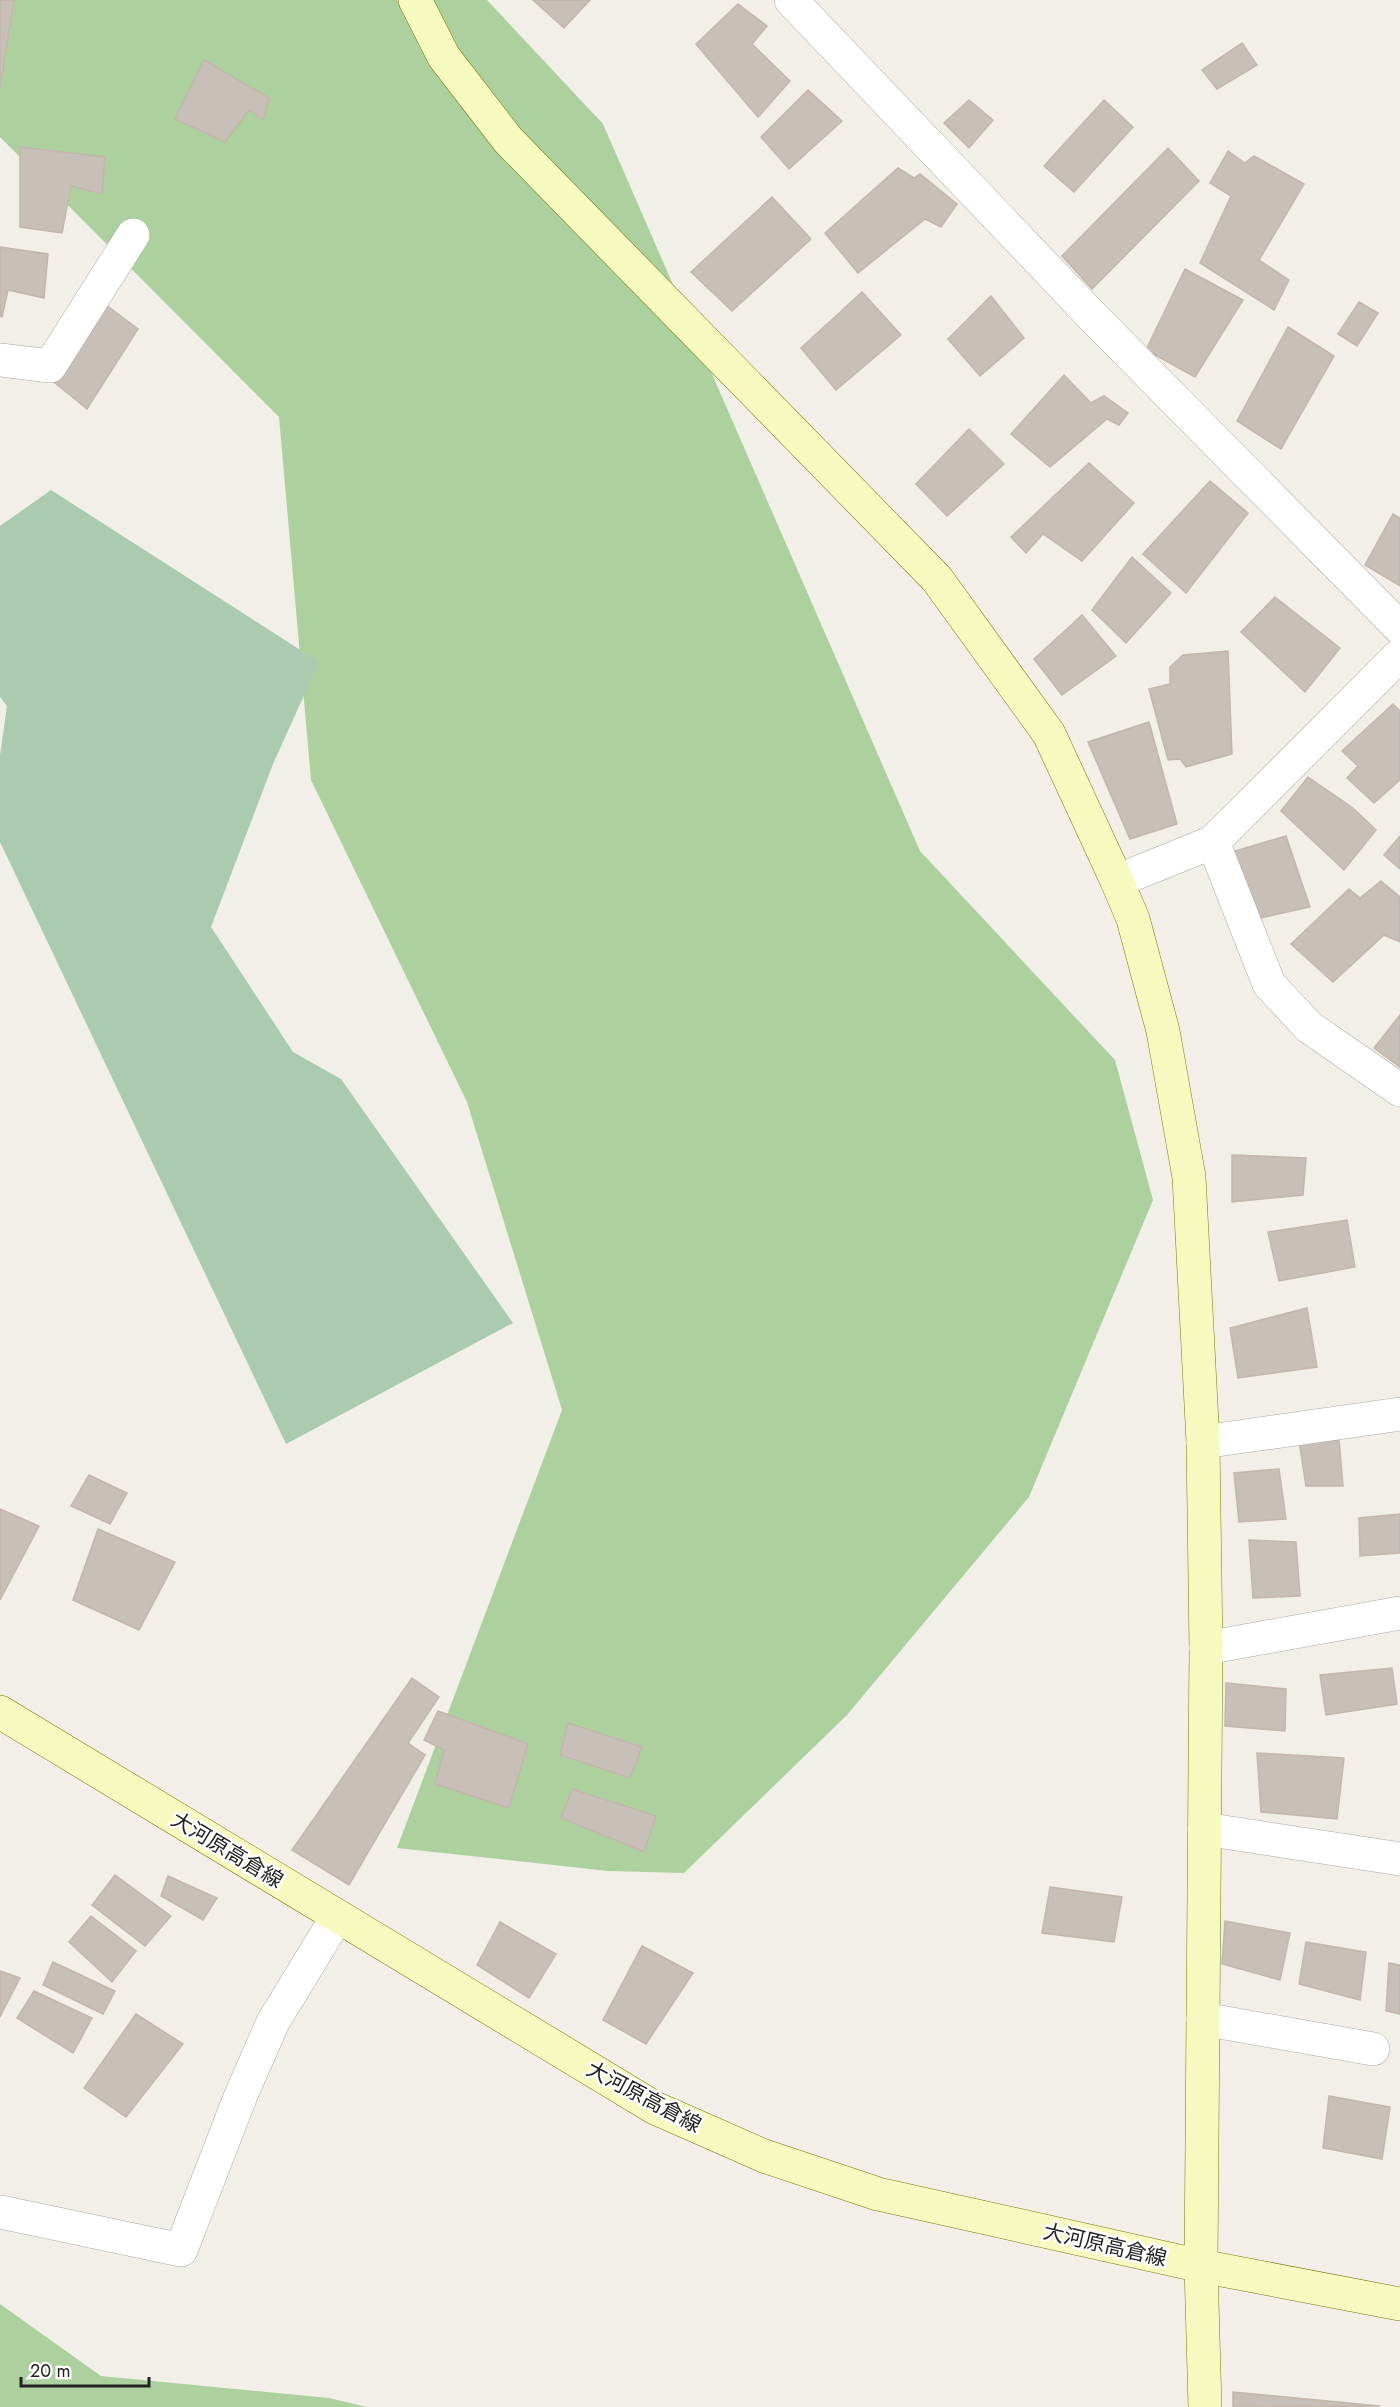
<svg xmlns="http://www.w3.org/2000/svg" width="1400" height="2407" font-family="Jost,'Noto Sans JP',sans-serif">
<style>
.forest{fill:#add19e}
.cemetery{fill:#aacbaf}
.building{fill:#c7bfb8;stroke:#c4b6ab;stroke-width:1.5}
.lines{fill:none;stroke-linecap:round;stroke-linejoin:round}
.street-casing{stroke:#a9a9a9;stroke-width:34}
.secondary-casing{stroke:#707d05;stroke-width:34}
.street{stroke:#fff;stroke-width:33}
.secondary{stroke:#f7fabf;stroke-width:33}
.labels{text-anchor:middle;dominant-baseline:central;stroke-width:5;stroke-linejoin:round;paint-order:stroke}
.street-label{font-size:21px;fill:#222;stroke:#fff}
</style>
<rect width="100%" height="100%" fill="#f2efe9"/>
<path class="forest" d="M0 0H487L603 124 920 851 1115 1060 1153 1200 1029 1497 847 1715 684 1873 608 1871 397 1848 562 1410 467 1102 311 780 279 417 0 137Z
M0 2304 101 2376 329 2398 367 2407H0Z"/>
<path class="cemetery" d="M51 490 319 662 273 764 211 927 293 1052 341 1079 513 1323 286 1444 0 842V755L7 706 0 697V526Z"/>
<path class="building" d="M0 0H14L0 88Z
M533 0H590L564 28Z
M738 4 767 26 752 44 790 81 758 117 696 44Z
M1242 43 1257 65 1217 89 1202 70Z
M204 60 269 98 263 120 249 110 225 142 175 119Z
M808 90 842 121 789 169 761 137Z
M969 100 993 120 969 148 944 123Z
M1104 100 1133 127 1074 192 1044 166Z
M20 147 105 157 102 194 71 186 62 233 20 227Z
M1168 148 1199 181 1092 289 1062 256Z
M1228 151 1245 163 1254 156 1304 184 1259 260 1289 280 1274 310 1200 263 1231 196 1210 183Z
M898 168 914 178 920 174 957 204 941 227 925 219 858 273 825 233Z
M772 197 811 239 732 311 691 272Z
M0 247 48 254 44 298 8 290 2 317 0 316Z
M1185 269 1243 300 1195 377 1146 350Z
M862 292 901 335 836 390 801 348Z
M991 296 1024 338 980 376 948 339Z
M102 302 138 329 87 409 54 382Z
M1359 302 1378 313 1357 346 1338 334Z
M1288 327 1334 356 1281 449 1237 421Z
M1064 375 1091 403 1104 396 1128 413 1119 425 1107 419 1050 467 1011 434Z
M969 429 1004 464 947 516 916 484Z
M1089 463 1134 503 1082 561 1043 534 1026 553 1011 537Z
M1210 481 1248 513 1186 593 1143 554Z
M1393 514 1400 518V586L1365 565Z
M1132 557 1171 593 1126 643 1092 610Z
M1275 597 1340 648 1305 692 1241 632Z
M1082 615 1116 656 1062 695 1034 659Z
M1228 651 1232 754 1186 767 1180 759 1168 760 1149 689 1170 684V667L1183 655Z
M1393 704 1400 711V780L1374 803 1347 778 1358 766 1342 751Z
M1149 722 1177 824 1130 839 1088 742Z
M1308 777 1353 808 1376 830 1344 870 1281 811Z
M1286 836 1310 907 1251 920 1232 852Z
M1400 836V869L1384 855Z
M1381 881 1400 897V942L1384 935 1333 982 1291 944 1349 889 1360 898Z
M1400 1015V1067L1374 1048Z
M1232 1155 1306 1158 1303 1195 1232 1202Z
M1347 1220 1355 1267 1279 1281 1268 1232Z
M1307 1308 1317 1367 1238 1378 1230 1328Z
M1339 1440 1343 1486H1306L1299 1441Z
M1279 1469 1286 1519 1239 1522 1234 1473Z
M89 1475 127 1493 110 1524 71 1506Z
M0 1509 39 1526 0 1600Z
M1400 1514V1553L1360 1556 1359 1518Z
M98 1529 175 1562 139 1630 73 1600Z
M1249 1540 1296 1542 1300 1596 1253 1598Z
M1392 1668 1397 1704 1326 1715 1320 1675Z
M412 1678 439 1697 408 1743 425 1755 349 1885 292 1850Z
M1226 1683 1286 1689 1285 1731 1225 1726Z
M438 1711 528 1744 509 1808 435 1784 444 1750 424 1740Z
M568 1723 642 1747 630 1778 560 1755Z
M1257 1753 1344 1758 1337 1819 1261 1812Z
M572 1789 656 1816 644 1852 561 1818Z
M115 1875 171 1916 145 1946 92 1905Z
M168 1876 217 1898 203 1920 161 1896Z
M1050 1887 1122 1897 1114 1942 1042 1933Z
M91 1916 136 1951 112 1982 69 1942Z
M1225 1921 1290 1933 1280 1980 1222 1964Z
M500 1922 556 1954 529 1998 477 1965Z
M1306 1942 1366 1952 1360 2000 1299 1984Z
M642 1946 693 1973 646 2044 603 2020Z
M53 1962 115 1991 103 2014 43 1985Z
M1389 1963 1400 1965V2014L1386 2011Z
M0 1971 20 1978 0 2017Z
M34 1991 92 2018 73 2053 17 2018Z
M136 2014 183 2044 126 2117 84 2088Z
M1329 2096 1390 2107 1382 2159 1323 2148Z
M1233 2392 1380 2406 1233 2407Z"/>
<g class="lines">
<g class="street-casing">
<path id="street" d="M791 0 1093 317 1400 628
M0 360 50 366 133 235
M1213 842 1269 984 1309 1027 1400 1090
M1117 881 1213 842 1400 655
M1203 1442 1400 1414
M1206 1648 1400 1613
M1204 1829 1400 1859
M1203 2019 1373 2049
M0 2212 181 2250 241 2095 273 2022 337 1917"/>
</g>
<g class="secondary-casing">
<path id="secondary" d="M415 0 444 57 508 140 937 579 1049 734 1117 881 1133 919 1163 1031 1189 1177 1203 1442 1206 1648 1201 2266 1205 2407
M0 1712 655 2108 764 2156 878 2194 1201 2266 1400 2304"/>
</g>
<use href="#street" class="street"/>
<use href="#secondary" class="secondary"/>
</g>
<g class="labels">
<g class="street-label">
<text transform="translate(227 1850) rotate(31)">大河原高倉線</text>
<text transform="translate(644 2097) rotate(28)">大河原高倉線</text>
<text transform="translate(1105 2245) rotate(13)">大河原高倉線</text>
</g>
</g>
<path d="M21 2377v9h128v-9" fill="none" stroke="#222222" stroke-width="3"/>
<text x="30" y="2377" font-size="18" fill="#222222" stroke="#ffffff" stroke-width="4.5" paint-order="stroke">20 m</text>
</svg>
